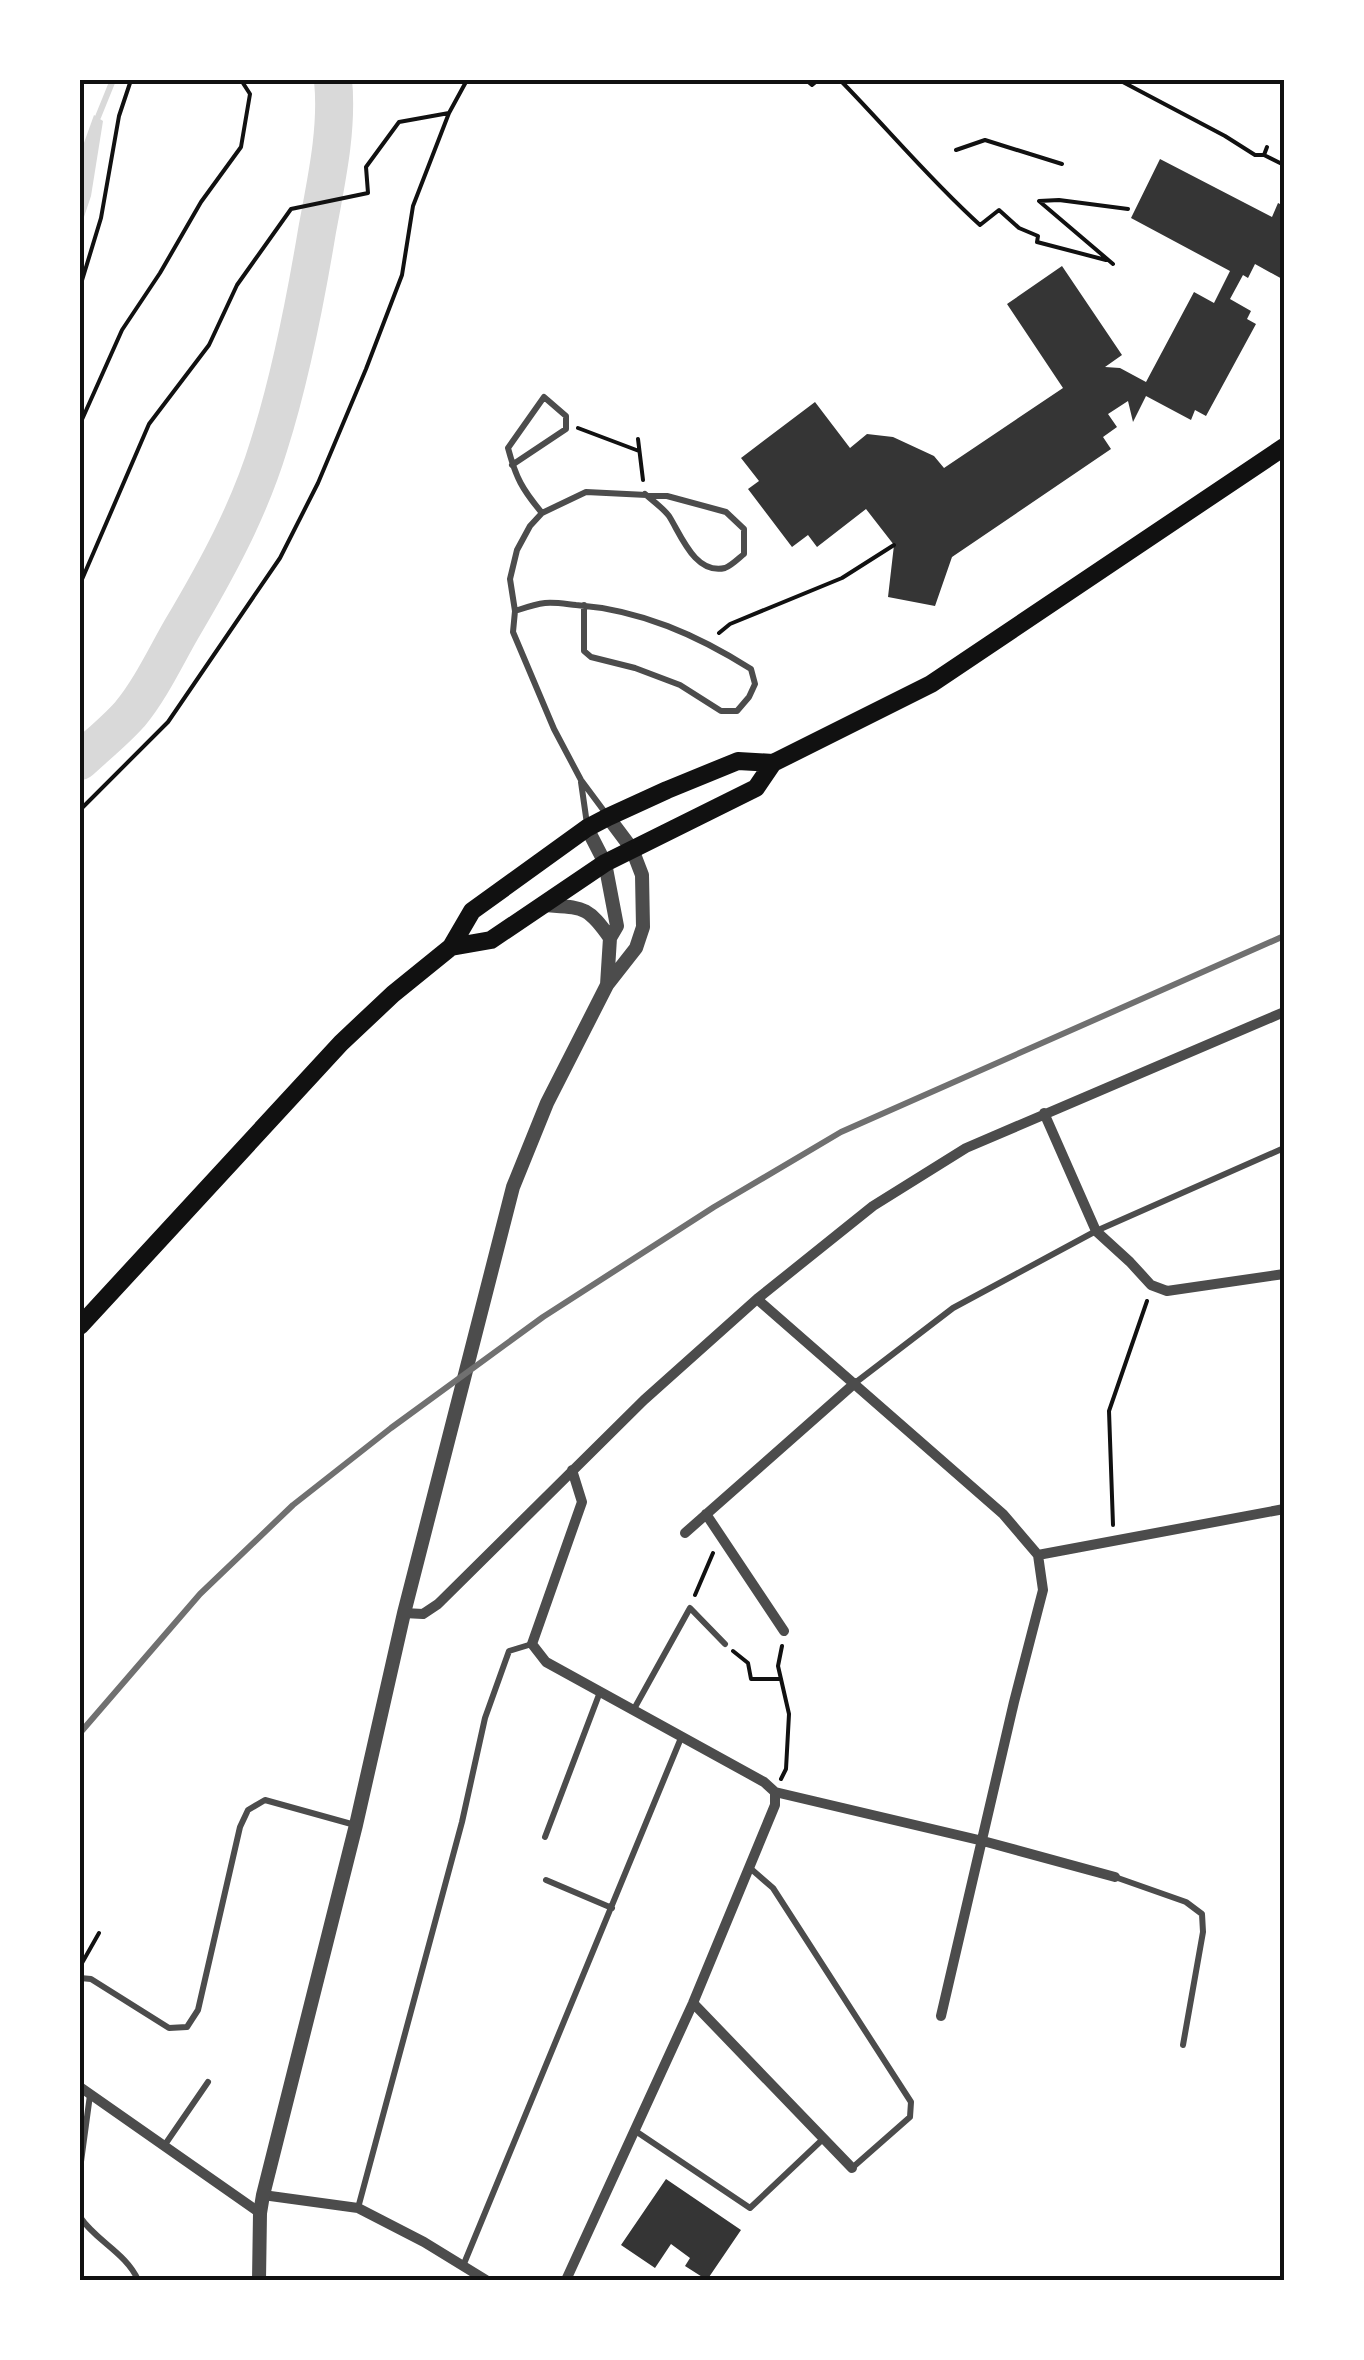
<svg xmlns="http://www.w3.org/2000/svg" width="1364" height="2360" font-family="Quicksand,sans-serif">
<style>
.water{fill:#d9d9d9}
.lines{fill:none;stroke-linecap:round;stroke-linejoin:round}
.stream{stroke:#d9d9d9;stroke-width:6}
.river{stroke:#d9d9d9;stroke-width:38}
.building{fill:#353535}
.path{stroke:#111;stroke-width:4}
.service{stroke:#4c4c4c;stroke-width:6}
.minor{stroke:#4c4c4c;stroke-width:10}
.tertiary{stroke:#4c4c4c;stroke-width:14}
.primary{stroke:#111;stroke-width:18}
.rail{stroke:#707070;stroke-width:6}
.neatline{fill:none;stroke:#111;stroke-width:4}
</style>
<rect width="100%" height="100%" fill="#fff"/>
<path class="water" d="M94 115 103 121 91 196 80 229V154Z"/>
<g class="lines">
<path class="stream" d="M98 117 113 80"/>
<path class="river" d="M80 761C96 746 115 731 130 714 150 690 165 658 181 630 216 571 249 511 269 445 291 376 305 303 317 231 326 182 338 129 333 80"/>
</g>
<path class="building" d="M1160 159 1272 217 1278 203 1284 206 1282 221 1284 222V280L1255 264 1248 278 1243 275 1230 299 1251 311 1247 319 1256 324 1206 416 1195 410 1191 420 1146 396 1133 422 1128 401 1108 414 1117 427 1103 437 1111 449 952 557 935 606 888 597 894 545 866 509 817 547 808 535 792 547 748 489 759 481 741 458 815 402 850 448 867 434 893 437 934 456 944 468 1063 388 1007 304 1062 266 1122 355 1105 367 1120 368 1146 382 1194 292 1214 303 1230 271 1131 218Z
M666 2179 741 2230 707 2280 685 2266 690 2258 671 2244 655 2268 621 2245Z"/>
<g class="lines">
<path class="path" d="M806 80 812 85 818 80
M840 80C887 128 930 180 980 225L999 210 1019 228 1038 236 1037 242 1106 260
M1119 80 1225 136 1255 155H1264
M1267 147 1264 155 1284 165
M956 150 985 140 1062 164
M1113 264 1039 201 1059 200 1128 209
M80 287 101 218 119 116 131 80
M80 424 122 330 160 273 201 202 241 147 250 94 241 80
M578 428 639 451
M638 439 643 480
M80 584 149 424 209 345 237 285 291 209 368 193 366 167 399 122 449 113 467 80
M719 633 730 624 842 578 894 545
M80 810 168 722 280 558 318 483 366 369 402 275 413 206 449 113
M1113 1525 1109 1411 1147 1301
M695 1595 713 1553
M733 1651 748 1663 751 1679H781
M781 1779 786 1769 789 1714 778 1666 782 1646
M82 1963 99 1933
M80 2279 81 2280"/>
<path class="service" d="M512 465 566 429V416L544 397 508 448C516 478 522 489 542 513
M515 611C524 608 535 604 545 603 555 602 566 604 576 605 641 610 697 635 751 669L755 684 749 697 737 711H721L680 685 635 668 591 657 584 651V605
M581 782 587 824
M607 815 581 780 554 729 513 632 515 611 510 579 517 550 530 526 542 513 586 492 667 496 726 512 744 529V554C739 558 731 566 725 568 695 575 681 535 669 516 663 508 653 501 645 494
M855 1383 953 1308 1096 1231 1284 1148
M634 1709 690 1608 725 1644
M545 1837 600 1692
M750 1868 773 1888 911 2102 910 2117 852 2168
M1115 1877 1186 1902 1202 1914 1203 1932 1183 2045
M546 1880 612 1908
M80 1978 91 1979 169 2028 187 2027 198 2010 240 1827 248 1810 265 1800 355 1825
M634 2130 750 2208 823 2139
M164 2146 208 2082
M80 2169 90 2095
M358 2208 462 1822 485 1718 509 1651 532 1644
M80 2217C96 2241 126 2253 138 2280
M463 2266 681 1738"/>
<path class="minor" d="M1044 1113 1096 1231 1130 1262 1151 1285 1167 1291 1284 1274
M757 1299 1003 1514 1038 1555 1043 1590 1014 1702 941 2016
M572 1470 582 1502 532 1644 546 1662 764 1782 775 1792 983 1841 1115 1877
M706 1514 784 1631
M685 1533 855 1383
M1038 1555 1284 1509
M404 1613 423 1614 438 1604 644 1400 757 1299 873 1206 966 1148 1284 1012
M693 2003 852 2168
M80 2087 260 2213
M263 2195 358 2208 424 2242 486 2280
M566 2280 693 2003 775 1805V1792"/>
<path class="tertiary" d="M587 828 605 863 617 926 610 938 607 985
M544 905C583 908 587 905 610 938
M259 2280 260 2213 263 2195 356 1825 404 1613 513 1187 547 1103 607 985 636 948 643 927 642 875 632 849 608 817"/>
<path class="primary" d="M451 947 491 940 605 863 756 788 773 763 931 684 1284 447
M80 1326 341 1043 393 994 451 947 472 911 587 828 608 817 667 790 738 761 773 763"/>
<path class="rail" d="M80 1733 200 1594 293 1505 391 1428 543 1317 714 1207 841 1132 1284 936"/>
</g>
<rect width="1364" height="2360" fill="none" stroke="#ffffff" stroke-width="165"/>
<rect x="82" y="82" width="1200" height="2196" class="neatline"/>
</svg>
